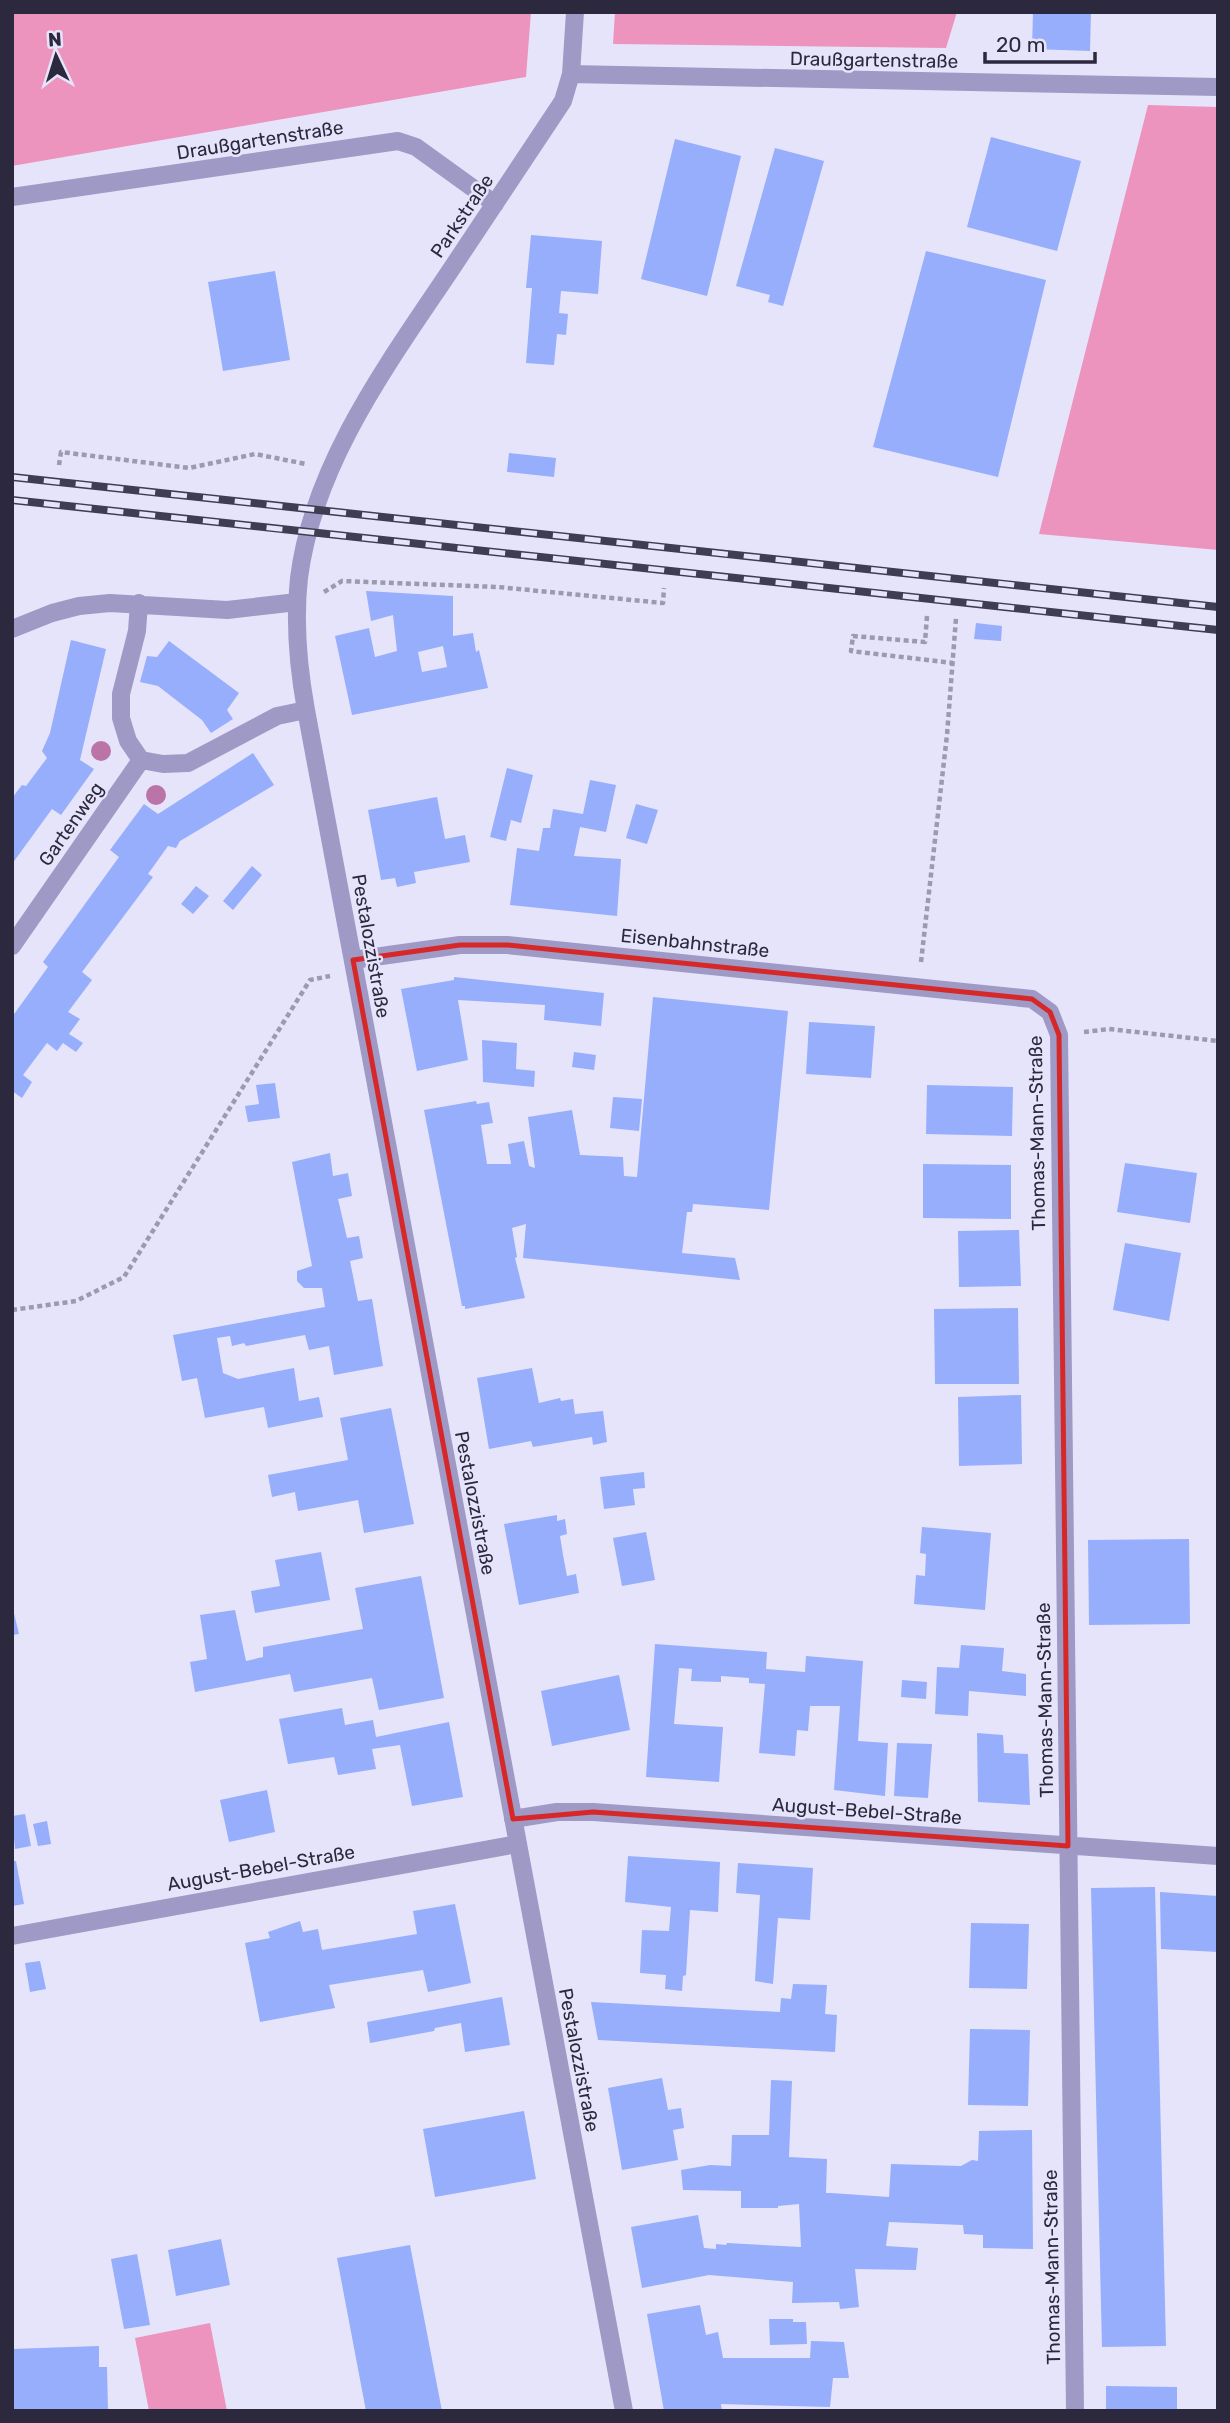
<svg xmlns="http://www.w3.org/2000/svg" width="1230" height="2423" font-family="Rubik,sans-serif">
<style>
.green{fill:#ec94be}
.building{fill:#96aefb;fill-rule:evenodd}
.lines{fill:none;stroke-linecap:round;stroke-linejoin:round}
.path{stroke:#9c9aaf;stroke-width:4.5;stroke-dasharray:5 3.5;stroke-linecap:butt}
.street{stroke:#9f99c5;stroke-width:18}
.rail-casing{stroke:#403d52;stroke-width:8}
.rail{stroke:#e6e4fa;stroke-width:5;stroke-dasharray:16;stroke-linecap:butt}
.tree{fill:#bb74a8}
.marked{fill:none;stroke:#d62828;stroke-width:5;stroke-linejoin:round}
.labels{text-anchor:middle;dominant-baseline:central;stroke-width:5;stroke-linejoin:round;paint-order:stroke}
.street-label{font-size:19px;fill:#2c293e;stroke:#e6e4fa}
</style>
<rect width="100%" height="100%" fill="#e6e4fa"/>
<path class="green" d="M12 12H531L526 77 12 166Z
M615 12H957L946 48 613 44Z
M1148 105 1218 107V550L1039 534Z
M210 2323 227 2411H149L135 2338Z"/>
<path class="building" d="M1033 12H1091L1090 51 1032 49Z
M991 137 1081 161 1057 251 967 227Z
M675 139 741 156 707 296 641 279Z
M775 148 824 161 783 306 768 302 770 295 736 286Z
M531 235 602 241 598 294 561 291 559 313 568 314 566 335 557 334 554 365 526 363 532 288H526Z
M926 251 1046 280 998 477 873 447Z
M275 271 290 360 223 371 208 282Z
M509 453 556 458 554 477 507 472Z
M366 591 453 596V636L473 633 476 652 479 650 488 688 352 715 335 636 369 628 375 657 397 651 393 615 371 621ZM443 646 447 667 422 672 418 652Z
M976 623 1002 626 1001 641 974 639Z
M71 640 106 649 80 760 94 769 61 815 52 809 12 864V798L22 785 26 786 47 758 42 751 50 733Z
M169 641 239 693 227 710 233 719 211 733 202 720 158 686 140 682 147 656 157 657Z
M253 753 274 785 180 841 176 848 168 846 148 874 153 877 82 972 92 980 68 1012 80 1019 69 1034 83 1043 76 1052 63 1043 57 1051 47 1043 23 1075 32 1082 22 1098 12 1091V1017L48 967 43 962 119 857 110 850 144 804 158 814Z
M507 768 533 775 521 823 511 820 506 841 490 837Z
M590 780 616 785 606 832 580 827 574 856 621 859 617 916 510 905 517 848 539 851 543 828H550L553 809 583 814Z
M437 797 445 839 465 835 470 862 414 872 416 883 397 887 395 878 381 880 368 810Z
M636 804 658 810 647 844 626 838Z
M252 866 262 875 233 910 223 901Z
M196 886 209 896 193 914 181 904Z
M454 977 604 993 601 1026 544 1020 545 1005 458 1000 468 1060 417 1071 401 989 454 980Z
M653 997 788 1011 769 1210 693 1204 692 1212H687L682 1253 735 1258 740 1280 523 1258 526 1224 512 1228 517 1257 515 1258 525 1298 465 1309V1306H462L424 1110 476 1101 477 1104 489 1102 493 1123 481 1125 487 1164H511L508 1144 524 1141 529 1166 535 1168 528 1117 572 1110 580 1155 623 1157 624 1176 637 1177Z
M809 1022 875 1026 871 1078 806 1074Z
M482 1040 517 1043 516 1069 535 1071 534 1087 483 1082Z
M574 1052 596 1055 594 1070 572 1067Z
M275 1083 280 1118 248 1122 245 1106 259 1104 256 1085Z
M927 1085 1013 1087 1012 1136 926 1134Z
M613 1097 642 1099 639 1131 610 1128Z
M330 1153 333 1176 348 1173 352 1196 338 1199 347 1238 359 1236 363 1258 350 1261 358 1301 372 1299 383 1366 334 1375 329 1346 309 1350 305 1335 246 1346 244 1343 232 1346 230 1336 217 1338 223 1373 238 1379 294 1368 299 1401 319 1397 323 1417 268 1428 264 1407 205 1418 197 1378 182 1381 173 1335 325 1307 322 1288H304L297 1281V1271L312 1266 292 1162Z
M1125 1163 1197 1173 1190 1223 1117 1212Z
M923 1164 1011 1165V1219L923 1218Z
M1019 1230 1021 1286 959 1287 958 1231Z
M1125 1243 1181 1253 1169 1321 1113 1310Z
M1018 1308 1019 1384H935L934 1309Z
M532 1368 539 1403 560 1398 561 1401 573 1399 575 1414 603 1411 607 1442 593 1445 592 1437 533 1447 531 1441 489 1449 477 1378Z
M1021 1395 1022 1464 959 1466 958 1397Z
M391 1408 414 1524 364 1533 358 1500 298 1511 295 1492 272 1497 268 1475 348 1460 340 1418Z
M644 1472 645 1488 633 1489 635 1505 604 1509 600 1477Z
M557 1515V1521L565 1519 567 1534 560 1536 563 1555 567 1576 576 1574 579 1593 519 1605 504 1524Z
M922 1527 991 1533 985 1610 914 1604 916 1575 925 1576 926 1554 920 1553Z
M646 1532 655 1580 622 1586 613 1538Z
M1189 1539 1190 1624 1089 1625 1088 1540Z
M321 1552 330 1600 255 1613 251 1591 280 1586 275 1560Z
M421 1576 444 1698 379 1710 372 1678 294 1692 290 1674 195 1692 190 1662 207 1659 200 1615 235 1610 246 1661 263 1657V1647L363 1629 355 1588Z
M12 1605 19 1634 12 1635Z
M655 1644 767 1652 766 1669 805 1672 806 1656 863 1661 858 1741 888 1743 885 1796 834 1790 840 1706H810L808 1731 797 1730 795 1756 759 1753 765 1684 749 1683V1678L721 1676V1682L691 1681 692 1669 679 1668 674 1724 723 1727 719 1782 646 1777Z
M961 1645 1004 1648 1002 1671 1026 1674V1696L969 1691 968 1716 935 1714 937 1667 959 1668Z
M619 1675 630 1730 552 1746 541 1691Z
M902 1680 927 1682 926 1699 901 1697Z
M342 1708 345 1725 373 1720 376 1737 449 1722 463 1797 412 1806 400 1745 372 1749 376 1769 338 1775 334 1757 288 1764 279 1719Z
M977 1733 1003 1735 1004 1753 1028 1754 1030 1805 978 1802Z
M897 1743 932 1744 928 1798 894 1796Z
M267 1790 275 1832 229 1842 220 1800Z
M25 1814 31 1846 15 1849 12 1816Z
M47 1821 51 1844 38 1846 33 1824Z
M628 1856 720 1862 718 1912 690 1910 686 1975 683 1976 682 1991 665 1989 666 1975 640 1973 642 1930 669 1931 671 1907 625 1902Z
M12 1861H16L24 1904 12 1906Z
M738 1863 813 1868 810 1920 778 1918 773 1984 755 1981 760 1895 736 1893Z
M1155 1887 1166 2346 1102 2347 1091 1888Z
M1160 1892 1218 1896V1952L1161 1949Z
M455 1904 471 1983 428 1992 423 1970 329 1985 335 2008 260 2022 245 1943 270 1938 268 1932 300 1921 303 1932 318 1929 322 1950 417 1934 413 1911Z
M971 1923 1029 1924 1027 1989 969 1988Z
M40 1961 46 1989 30 1992 25 1963Z
M793 1984 827 1985 825 2014 837 2015 835 2052 598 2040 591 2002 780 2012 781 1998 791 1999Z
M502 1997 510 2045 465 2052 461 2023 435 2028 434 2031 370 2043 367 2022Z
M970 2029 1030 2030 1028 2106 968 2105Z
M662 2078 668 2110 681 2108 684 2128 673 2130 678 2160 622 2170 608 2088Z
M771 2080 792 2081 789 2157 827 2159 826 2193H831L889 2197 891 2164 961 2166 972 2160 978 2161 979 2131 1032 2130 1033 2249 983 2248V2235L964 2234 963 2225 889 2222 886 2246 918 2248 916 2270 855 2269 859 2307 840 2309 839 2302 792 2303 793 2282 709 2275 642 2288 631 2227 698 2215 704 2248 716 2249V2244L726 2245 727 2243 801 2247 799 2204 778 2206V2208H741V2191L683 2190 681 2170 710 2165 731 2166 732 2135H769Z
M524 2111 536 2179 435 2197 423 2129Z
M221 2239 230 2285 176 2296 168 2250Z
M410 2245 442 2411H366L337 2258Z
M137 2254 150 2325 124 2329 111 2259Z
M700 2305 706 2335 718 2332 723 2358H810L811 2341 844 2342 849 2378H833L830 2407 721 2404 722 2411H664L647 2314Z
M769 2319H793V2322H806L807 2344 770 2345Z
M99 2346V2367H107L108 2411H12V2349Z
M1106 2386 1177 2387V2411H1106Z"/>
<g class="lines">
<path class="path" d="M59 465 61 452 189 468 255 454 306 464
M324 592 342 581 498 587 663 603 664 588
M927 616 925 642 853 636 851 651 953 663
M921 962 947 735 956 618
M1084 1032 1109 1029 1218 1041
M12 1310 76 1301 124 1277 310 980 330 976"/>
<path class="street" d="M575 12 571 74 563 101C524 159 486 217 448 274 386 366 313 466 299 578 294 623 298 666 306 710L624 2411
M571 74 1218 87
M12 197 398 141 416 147 495 204
M139 603 137 631 121 694V718L128 741 141 760 163 764 188 763 277 716 306 710
M12 629 52 613 79 606 110 603 227 610 297 602
M12 946 141 760
M353 960 460 945H507L1032 999 1050 1012 1059 1035 1075 2411
M513 1819 557 1812H593L1218 1856
M12 1936 517 1844"/>
<g class="rail-casing">
<path id="rail" d="M12 477 1218 607
M12 500 1218 630"/>
</g>
<use href="#rail" class="rail"/>
</g>
<g class="tree">
<circle cx="101" cy="751" r="10"/>
<circle cx="156" cy="795" r="10"/>
</g>
<path class="marked" d="M460 945H507L1032 999 1050 1012 1059 1035 1068 1846 593 1812 513 1819 353 960Z"/>
<g class="labels">
<g class="street-label">
<text transform="translate(874 60) rotate(1)">Draußgartenstraße</text>
<text transform="translate(260 140) rotate(-9)">Draußgartenstraße</text>
<text transform="translate(462 216) rotate(-56)">Parkstraße</text>
<text transform="translate(71 824) rotate(-55)">Gartenweg</text>
<text transform="translate(695 943) rotate(6)">Eisenbahnstraße</text>
<text transform="translate(371 946) rotate(80)">Pestalozzistraße</text>
<text transform="translate(1037 1133) rotate(-91)">Thomas-Mann-Straße</text>
<text transform="translate(475 1503) rotate(79)">Pestalozzistraße</text>
<text transform="translate(1045 1700) rotate(-91)">Thomas-Mann-Straße</text>
<text transform="translate(867 1811) rotate(4)">August-Bebel-Straße</text>
<text transform="translate(261 1868) rotate(-10)">August-Bebel-Straße</text>
<text transform="translate(579 2060) rotate(79)">Pestalozzistraße</text>
<text transform="translate(1052 2267) rotate(-91)">Thomas-Mann-Straße</text>
</g>
</g>
<rect width="1230" height="2423" fill="none" stroke="#2c293e" stroke-width="28"/>
<g transform="translate(56 56) rotate(356)" stroke="#e6e4fa" stroke-width="5" paint-order="stroke">
<path d="M0-5L12 26L0 18L-12 26Z" fill="#2c293e"/>
<text y="-10" font-size="19" font-weight="bold" text-anchor="middle" fill="#2c293e">N</text>
</g>
<path d="M985 52v10h110v-10" fill="none" stroke="#2c293e" stroke-width="3.5"/>
<text x="996" y="52" font-size="21" fill="#2c293e" stroke="#e6e4fa" stroke-width="5" paint-order="stroke">20 m</text>
</svg>
